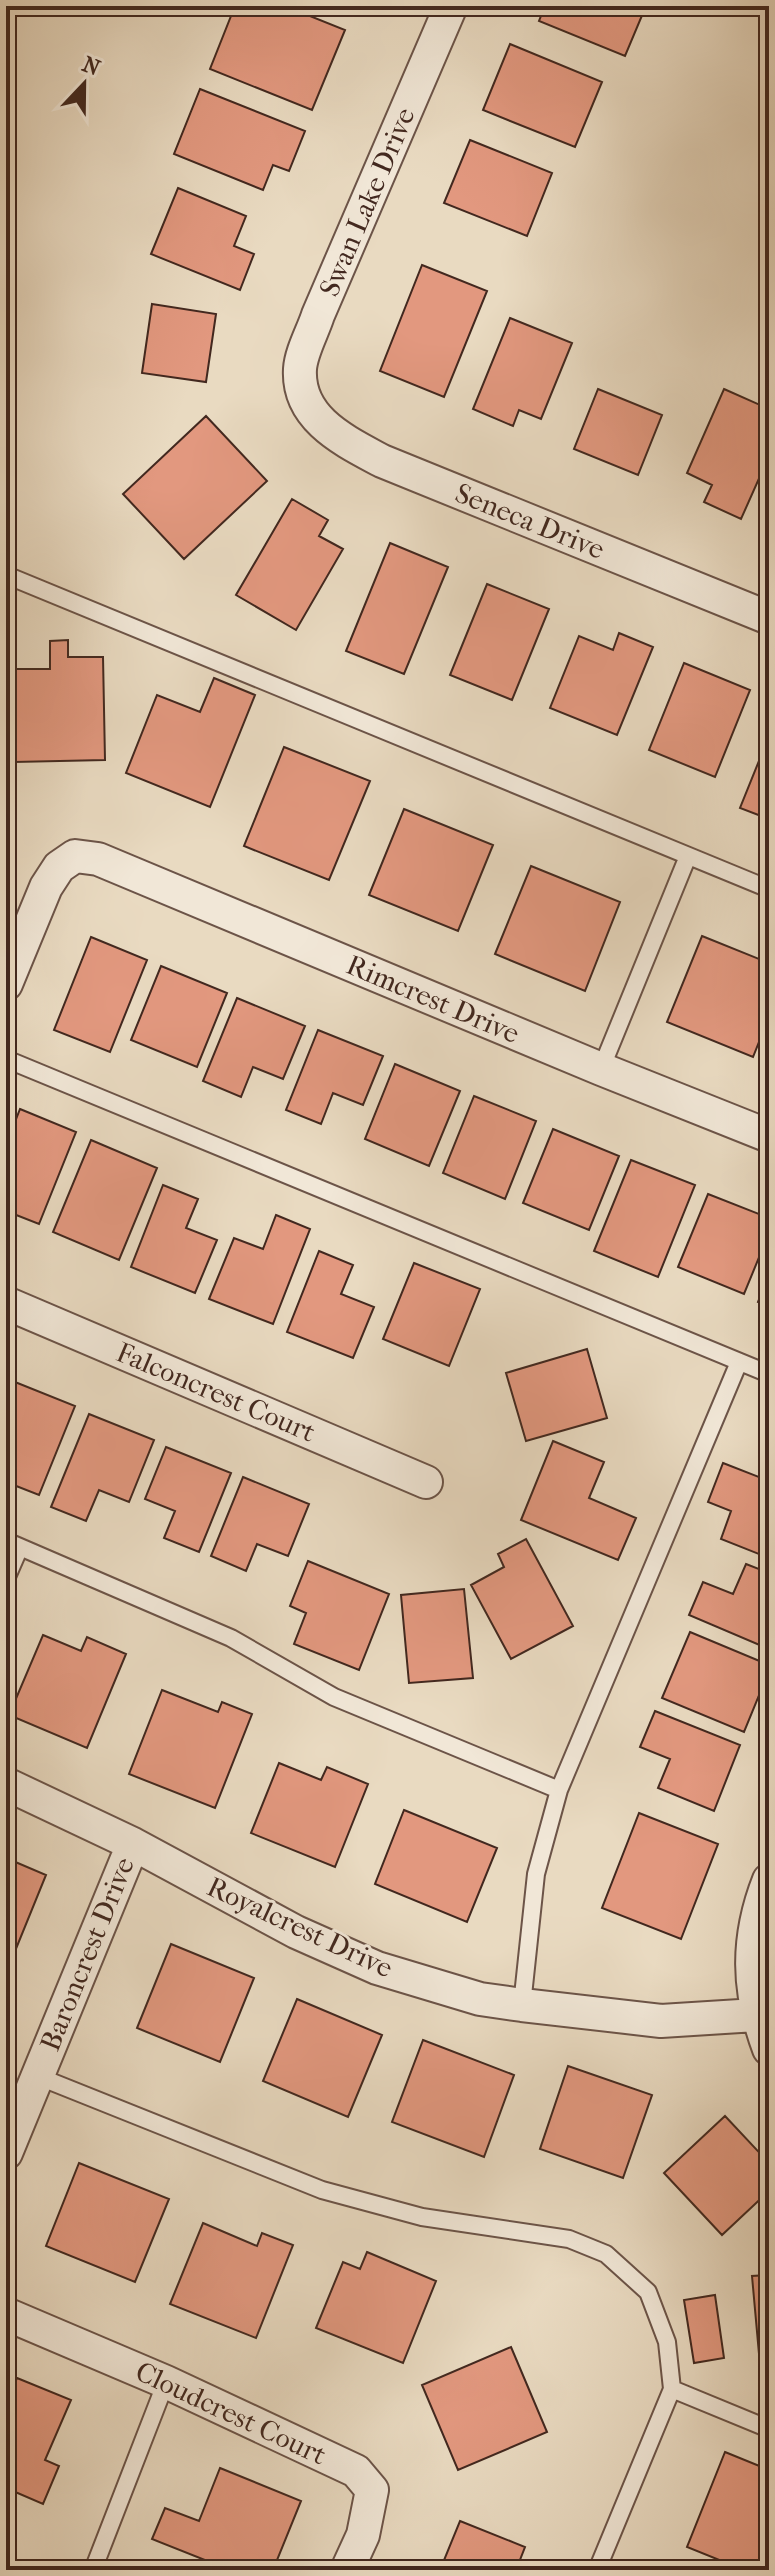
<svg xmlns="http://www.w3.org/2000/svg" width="775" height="2576" font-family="'IM FELL French Canon',serif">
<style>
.building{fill:#e2987f;stroke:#42281f;stroke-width:2}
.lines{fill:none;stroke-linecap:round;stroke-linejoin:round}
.service-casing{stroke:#6c5448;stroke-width:20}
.minor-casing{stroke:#6c5448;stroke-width:36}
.service{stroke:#f1e7d7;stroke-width:16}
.minor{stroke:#f1e7d7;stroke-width:32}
.labels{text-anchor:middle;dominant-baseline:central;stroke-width:6;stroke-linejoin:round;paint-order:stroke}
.street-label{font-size:28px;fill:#42281f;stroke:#f1e7d7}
</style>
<rect width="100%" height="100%" fill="#e9dac1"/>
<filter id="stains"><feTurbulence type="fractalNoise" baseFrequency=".0025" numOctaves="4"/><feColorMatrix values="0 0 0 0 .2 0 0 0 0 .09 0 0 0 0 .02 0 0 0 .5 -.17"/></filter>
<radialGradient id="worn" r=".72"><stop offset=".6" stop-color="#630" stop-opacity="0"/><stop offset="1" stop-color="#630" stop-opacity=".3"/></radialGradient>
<path class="building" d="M235 6H285L345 30 312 110 210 69Z
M545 6H646L625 56 539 21Z
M510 44 602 82 575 147 483 110Z
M200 89 305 131 289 171 273 165 263 190 174 154Z
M470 140 552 173 527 236 444 203Z
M178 188 246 216 234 246 254 254 240 290 151 254Z
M422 265 487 291 444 397 380 371Z
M152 304 216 314 206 382 142 373Z
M510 318 572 343 541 419 519 410 513 426 473 409Z
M598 389 662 415 638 475 574 449Z
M724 389 769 409V456L741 519 704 502 712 485 687 473Z
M206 416 267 481 184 559 123 494Z
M292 499 328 520 319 536 343 549 296 630 236 595Z
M390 543 448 567 404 674 346 651Z
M487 584 549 609 512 700 450 675Z
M619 633 653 647 617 735 550 708 579 636 613 650Z
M68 640V657H103L105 760 14 762 12 669H50V641Z
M684 663 750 690 715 777 649 750Z
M214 678 255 695 210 807 126 773 157 695 200 712Z
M769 736V819L740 808Z
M284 747 370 781 329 880 244 846Z
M404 809 493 845 458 931 369 895Z
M531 866 620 902 585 991 495 954Z
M702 936 769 963V1017L753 1057 667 1022Z
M91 937 147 960 110 1052 54 1030Z
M161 966 227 993 197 1067 131 1040Z
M237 998 305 1026 283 1079 253 1067 241 1097 203 1081Z
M318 1030 383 1056 363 1105 333 1093 321 1124 286 1110Z
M395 1064 460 1091 429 1166 365 1139Z
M474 1096 536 1121 505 1199 443 1173Z
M20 1109 76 1132 39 1224 6 1211V1145Z
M553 1129 619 1156 589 1230 523 1203Z
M91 1140 157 1168 119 1260 53 1232Z
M631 1160 695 1185 658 1277 594 1251Z
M163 1185 198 1199 186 1228 217 1240 195 1293 131 1267Z
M708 1194 769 1218V1233L744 1294 678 1267Z
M276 1215 310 1229 273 1324 209 1299 234 1238 263 1249Z
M319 1251 353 1265 341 1294 374 1307 353 1358 287 1332Z
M414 1263 480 1289 449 1366 383 1339Z
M769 1274V1307L758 1302Z
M587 1349 607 1418 526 1441 506 1373Z
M10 1380 75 1406 39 1495 6 1482V1392Z
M89 1414 154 1440 129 1502 99 1490 86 1521 51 1507Z
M553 1441 604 1462 589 1498 636 1518 618 1560 521 1520Z
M166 1447 231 1473 199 1552 164 1538 175 1511 145 1499Z
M723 1463 769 1481V1558L721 1539 731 1511 708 1502Z
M243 1477 309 1504 288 1556 257 1544 246 1571 211 1556Z
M526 1539 573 1626 511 1659 471 1585 504 1567 498 1554Z
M308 1561 389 1594 359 1670 294 1644 306 1613 290 1606Z
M746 1564 769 1573V1649L689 1615 703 1582 733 1594Z
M464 1589 473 1678 409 1683 401 1595Z
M690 1632 769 1665V1671L744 1732 662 1698Z
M43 1635 81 1651 87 1637 126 1654 87 1748 9 1715Z
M162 1690 218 1712 222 1702 252 1714 215 1808 129 1774Z
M655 1711 740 1745 714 1811 658 1788 670 1759 640 1747Z
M279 1763 321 1780 327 1767 368 1784 335 1867 251 1833Z
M404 1810 497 1848 467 1922 375 1884Z
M639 1813 718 1844 681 1939 602 1908Z
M6 1858 46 1875 9 1966 6 1965Z
M171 1944 254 1978 220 2062 137 2028Z
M297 1999 382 2035 348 2117 263 2081Z
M423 2040 514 2075 484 2157 392 2122Z
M568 2066 652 2095 623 2178 540 2149Z
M725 2116 769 2163V2191L722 2235 664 2173Z
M79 2163 169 2199 135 2282 46 2246Z
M203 2223 257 2246 262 2233 293 2245 256 2338 170 2304Z
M367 2252 436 2281 403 2363 316 2328 343 2262 360 2269Z
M769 2275V2365H760L752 2276Z
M715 2295 724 2358 694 2363 684 2300Z
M511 2347 547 2432 458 2470 422 2385Z
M17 2378 71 2400 45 2460 59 2466 43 2504 6 2488V2379L15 2383Z
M725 2452 769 2470V2557L764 2570H744L687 2547Z
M220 2468 301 2501 273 2570H230L152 2539 165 2508 199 2521Z
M460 2521 525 2547 516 2570H440Z
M6 2556 30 2570H6Z"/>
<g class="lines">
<g class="service-casing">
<path id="service" d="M6 575 769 889
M6 1059 769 1374
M601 1069 688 856
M6 1541 231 1638 334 1697 559 1790
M6 1579 20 1547
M522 2005 536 1874 559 1790 739 1362
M37 2076 322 2190 422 2217 569 2239 606 2254 648 2292 667 2342 672 2389 597 2570
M672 2389 769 2429
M93 2570 166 2382"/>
</g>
<g class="minor-casing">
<path id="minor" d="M451 6 318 315C313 331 301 352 300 369 297 419 345 441 382 461L769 618
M6 984 46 887 59 867 75 856 98 859 601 1069 769 1136
M6 1303 426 1482
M6 1784 133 1844 296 1932 377 1968 480 1999 522 2005 661 2021 756 2015
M769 1880C746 1938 747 1990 769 2049
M6 2153 133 1844
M6 2314 166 2382 356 2471 372 2490 363 2535 347 2570"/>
</g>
<use href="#service" class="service"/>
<use href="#minor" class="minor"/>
</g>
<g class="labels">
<g class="street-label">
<text transform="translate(367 202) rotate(-67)">Swan Lake Drive</text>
<text transform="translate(530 521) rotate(22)">Seneca Drive</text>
<text transform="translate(433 999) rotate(23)">Rimcrest Drive</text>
<text transform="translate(216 1392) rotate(23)">Falconcrest Court</text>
<text transform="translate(300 1927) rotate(25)">Royalcrest Drive</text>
<text transform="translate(87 1954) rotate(-68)">Baroncrest Drive</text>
<text transform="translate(231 2413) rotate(25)">Cloudcrest Court</text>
</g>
</g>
<rect width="775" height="2576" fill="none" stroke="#e9dac1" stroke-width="32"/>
<rect x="8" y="8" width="759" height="2560" fill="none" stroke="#42281f" stroke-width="4"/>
<rect x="16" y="16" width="743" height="2544" fill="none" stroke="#42281f" stroke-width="2"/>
<g transform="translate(84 84) rotate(22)" stroke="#f1e7d7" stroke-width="6" paint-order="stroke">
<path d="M0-6L14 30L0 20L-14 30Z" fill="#42281f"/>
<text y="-12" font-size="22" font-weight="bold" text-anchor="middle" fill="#42281f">N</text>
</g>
<rect width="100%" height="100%" filter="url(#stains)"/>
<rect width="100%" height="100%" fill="url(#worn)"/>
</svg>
